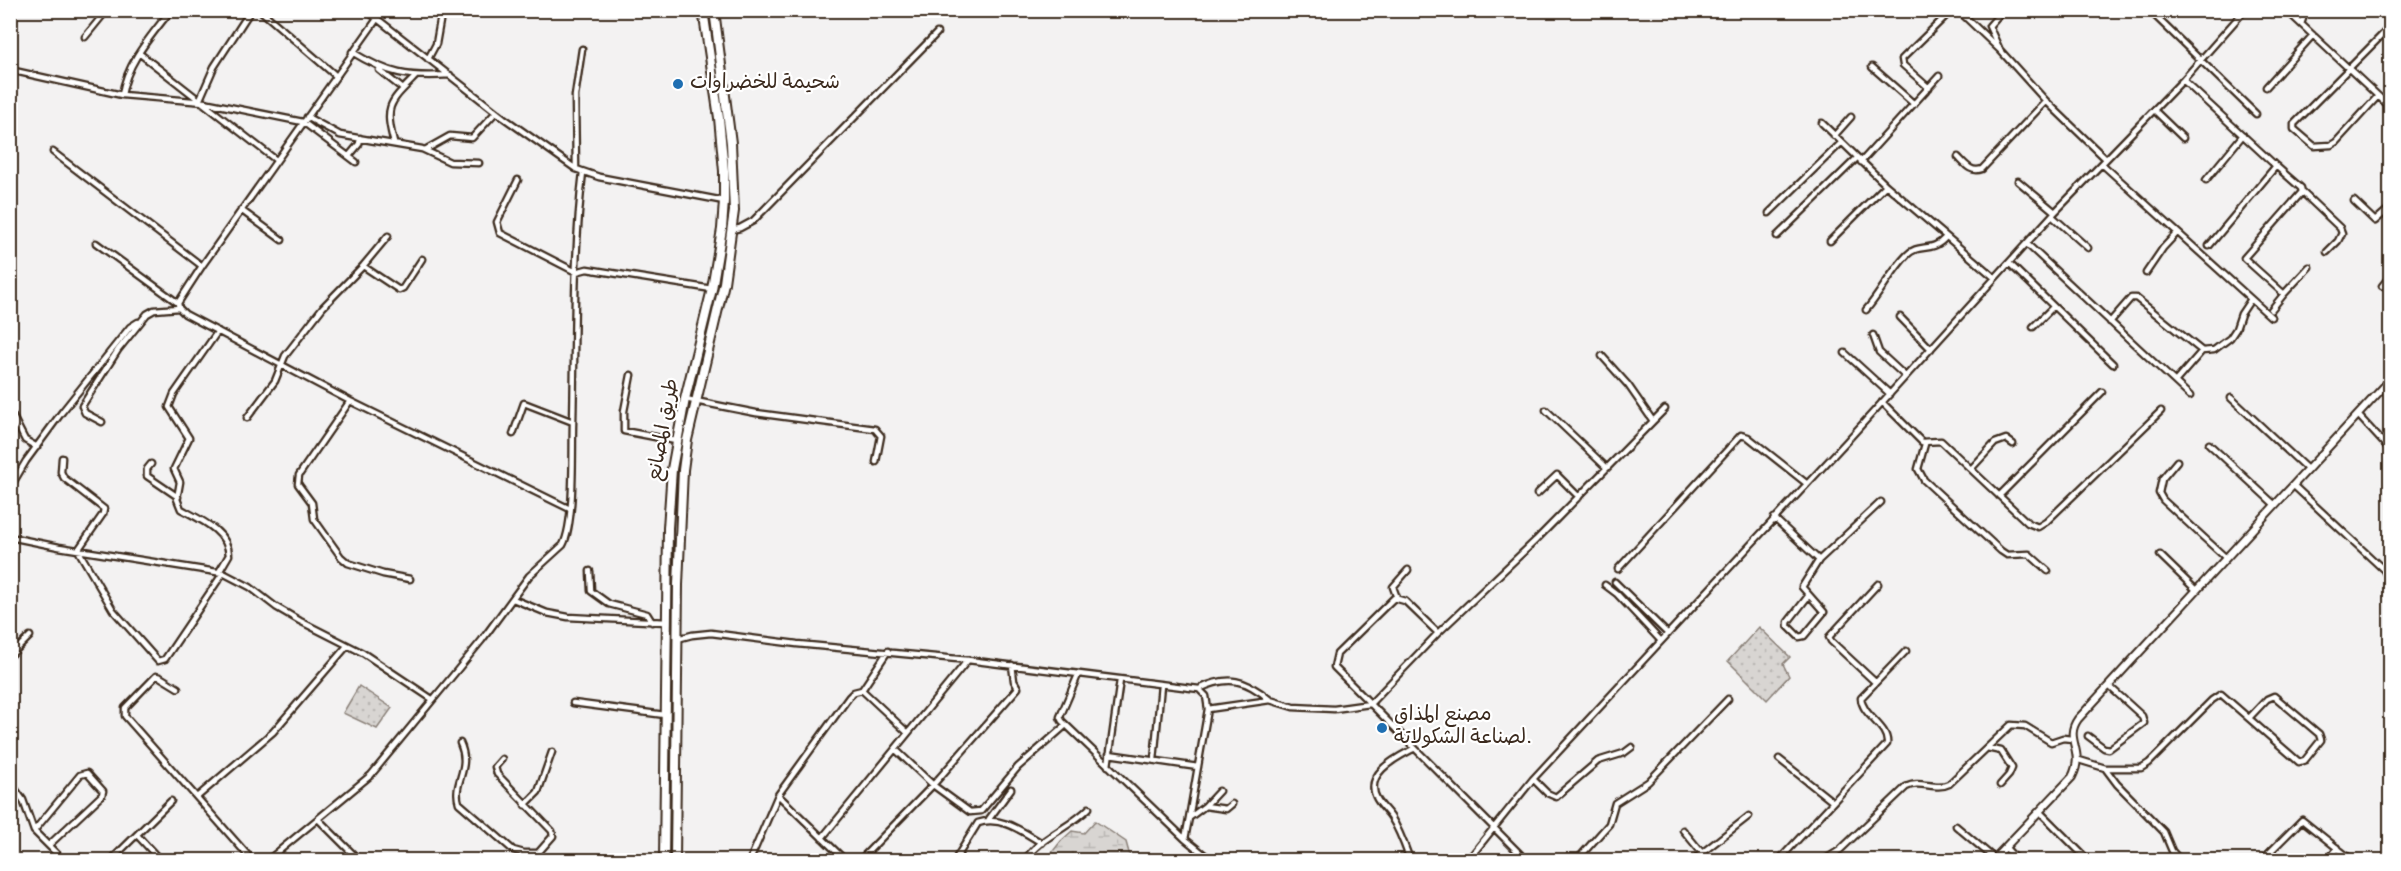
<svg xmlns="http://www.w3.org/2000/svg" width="2401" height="871" font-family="'Gochi Hand','Playpen Sans Arabic',sans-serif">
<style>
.grass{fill:url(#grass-dots);stroke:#8a8078;stroke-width:1.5}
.wetland{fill:url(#wetland-marsh);stroke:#8a8078;stroke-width:1.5}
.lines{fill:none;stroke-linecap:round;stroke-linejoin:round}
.minor-casing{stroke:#3b2a1e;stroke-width:9}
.tertiary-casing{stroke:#3b2a1e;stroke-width:10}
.primary-casing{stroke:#3b2a1e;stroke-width:12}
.minor{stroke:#fff;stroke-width:4.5}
.tertiary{stroke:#fff;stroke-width:6}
.primary{stroke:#fff;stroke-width:8}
.poi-dot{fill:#1f6fb2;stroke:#fff;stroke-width:2}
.labels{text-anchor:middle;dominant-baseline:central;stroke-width:4.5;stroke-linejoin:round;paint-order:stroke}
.poi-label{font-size:20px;fill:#3b2a1e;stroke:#fff;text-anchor:start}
.street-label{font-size:20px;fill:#3b2a1e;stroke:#fff}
</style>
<defs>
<pattern id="grass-dots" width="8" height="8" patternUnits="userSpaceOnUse" patternTransform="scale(1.5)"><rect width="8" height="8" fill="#d8d5d2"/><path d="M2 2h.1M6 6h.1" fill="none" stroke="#bab7b4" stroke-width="1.8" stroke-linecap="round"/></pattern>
<pattern id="wetland-marsh" width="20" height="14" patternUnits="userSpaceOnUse" patternTransform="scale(1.5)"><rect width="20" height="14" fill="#d8d5d2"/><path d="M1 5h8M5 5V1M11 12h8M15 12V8" fill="none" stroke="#bab7b4"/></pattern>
</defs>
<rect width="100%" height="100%" fill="#f3f2f2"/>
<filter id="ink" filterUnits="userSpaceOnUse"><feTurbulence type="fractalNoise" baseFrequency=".0167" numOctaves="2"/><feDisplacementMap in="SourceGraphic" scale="12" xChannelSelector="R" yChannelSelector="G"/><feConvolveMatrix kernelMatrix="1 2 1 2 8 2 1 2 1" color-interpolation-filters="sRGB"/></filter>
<g filter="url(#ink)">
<path class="grass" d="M1759 627 1790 657 1783 664 1789 676 1767 700 1728 661Z
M359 686 392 708 377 729 343 713Z"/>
<path class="wetland" d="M1095 821 1126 842 1131 860H1046L1061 841 1072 831 1084 833Z"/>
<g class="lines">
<g class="minor-casing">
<path id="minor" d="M260 10 335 75
M366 10 504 118 576 169 599 177 724 201
M1958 10 2000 50 2046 101 2106 159
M2149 10 2256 114
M2286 10 2390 107
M2301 24 2306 10
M85 37 107 10
M1999 48 1989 26 2003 10
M352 52C388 74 408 78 450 75
M139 53 276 160
M428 59 436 44 442 10
M1872 67 1914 104
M10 70 122 95 204 102 303 122 356 162
M379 70 403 89
M2183 80 2276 166 2209 246
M2266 87 2313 35
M1929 88 1903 65 1902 59 1952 10
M122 95C127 62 151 36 171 10
M2378 96 2336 142 2331 145 2314 146 2294 129V124L2390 27
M200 99 214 67 251 10
M2154 110 2183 138
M307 117 340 135 422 149 450 162 479 163
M1822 123 1886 185 1995 278
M1834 136 1851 117
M394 143C384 106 389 103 415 77
M425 150 450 136 472 138 496 112
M53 152 202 266
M349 156 359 144 360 138
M1958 157C1965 164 1971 173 1982 169L2046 101
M1861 162 1939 76
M2102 164 2271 317
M2276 166 2301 188 2302 192 2244 258 2284 294 2309 267
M576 169 575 96 582 49
M518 180 497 222 500 233 576 272 587 269 712 289
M2206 180 2243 135
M2018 181 2055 212
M2302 192 2340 228 2342 233 2338 241 2327 252
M2354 201 2375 221 2390 208
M241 210 282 240
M1769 213 1841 143
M2052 216 2088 248
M731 230 740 228 753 221 937 33
M1777 236 1857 158
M1830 241 1886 185
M96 243 178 303
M2027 244 2190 396
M2009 263 2113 364
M363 266 399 290 403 288 422 259
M2146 273 2163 248 2177 233
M2382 286 2390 276
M179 308 178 303 202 266 377 19
M1866 310C1881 293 1891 271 1907 255 1918 243 1932 253 1945 238
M2271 310 2284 294
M1900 317 1931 349
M2110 322 2131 298H2136L2202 351
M2033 327 2053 307
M218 331 174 394 169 407 189 438 174 469 180 482 177 499 181 509C199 519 228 531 229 555L219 572
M1873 335 1879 352 1905 376
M1845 353 1890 394
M1602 356 1628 385 1653 421
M631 375 624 411V431L676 441
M2175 382 2202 351 2214 350 2230 338 2236 329 2241 314 2251 299
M2231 398 2307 469
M685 399 756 413 875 429 881 436 876 462
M350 401 299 475 298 484 312 503 314 519 341 557 348 563 383 574 410 579
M1882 402 1922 442 1941 441 2028 523 2038 527 2046 522 2161 411
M1546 410 1607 468
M10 411 25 440 37 447
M2358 415 2390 450
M247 418 275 381 285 356 323 307 363 266 388 236
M102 422 85 413 82 406 118 350 147 314 154 310 179 308 185 314 350 401 570 509
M513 434 524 403 573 422
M1925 444 1918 469 1924 480 2001 551 2007 555 2029 554 2048 571
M2209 444 2275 505
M62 458 61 472 64 478 104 509 103 514 78 550 113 610 158 661 165 659 223 573
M2177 461 2162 479 2159 493 2163 500 2226 558
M151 464 147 469V476L178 497
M1971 469 1995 443 2006 439 2013 444
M2293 485 2384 570 2390 581
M10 488 26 461 62 412 130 327 138 322
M1537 494 1557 475 1579 497
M1999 496 2102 392
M1774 518 1819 560 1802 587 1824 612 1804 636 1799 637 1788 626V622L1809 595
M10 537 59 547 223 573 250 587 276 607 300 621 363 653 432 699
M2160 555 2196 590
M1819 560 1881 502
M1618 569 1741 435 1748 437 1806 483
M590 571 591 591 609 604 647 614 652 622
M1615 582 1668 634
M1605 585 1617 594 1661 641
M1397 598 1393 587 1408 570
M513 599 547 613 568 617 667 622
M1438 633 1405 601 1394 598 1337 654 1334 667 1526 860
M677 639 692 635 711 633 797 644 968 660 1199 689 1206 696 1208 709 1189 818
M10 656 30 636
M1078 675 1060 717 1062 721 1185 839
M1875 682 1831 641 1829 637 1878 584
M178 688 160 677 156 676 125 708V716L252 860
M1199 689C1228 675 1246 679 1270 700
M862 690 908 733
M573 703 665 715
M1208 709 1270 700 1293 707 1334 709 1370 704 1438 633 1536 540 1665 409
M2088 736 2104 748 2109 749 2144 723 2142 716 2109 686
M460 743C472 769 452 782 459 803L513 850 524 853H538L553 836 552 831 497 774 495 767 502 759
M1987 748 2001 751 2012 768 2009 775 2000 785
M895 749 933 785 970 812 981 811 1018 767 1066 725
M1109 754 1198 767
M1779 759 1833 802
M1154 760 1161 685
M2079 760 2105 768 2117 784 2164 832 2172 851 2180 860
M1108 766 1120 680
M2105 768H2141L2149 763 2212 700 2221 694 2299 762 2305 760 2321 740 2319 734 2274 696 2267 699 2249 718
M1533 779 1547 793 1556 797 1598 761 1624 753 1632 747
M10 782 23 800 34 831 63 860
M778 795 845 860
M197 797 273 732 347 646
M525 805 538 792 552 752
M1205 806 1219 791
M2040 812 2088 860
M989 819 1011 789
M319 820 358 859
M1956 826 1995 859
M1683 830 1702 853
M34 831 80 775 87 773 103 791 102 795 49 845
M137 835 160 860
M822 838 968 660
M2006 848 2017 860
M538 853 546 860
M111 860 171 801
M268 860 371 775 482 640 529 576 563 545C575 522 572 452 573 423 575 340 573 255 583 172
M750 860 778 795 849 697 854 692 862 690 888 651
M860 860 933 785 1018 688 1014 681 1012 665
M955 860 978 823C1001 815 1023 832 1042 843
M1025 860C1040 837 1070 828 1089 808
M1211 860 1185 839 1189 818 1205 806 1226 809 1232 804
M1410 860C1405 846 1400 831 1391 817 1387 811 1381 806 1377 799 1363 774 1396 758 1413 749
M1468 860 1533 779 1847 441 2055 212 2183 80 2245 10
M1577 860 1609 824 1615 803 1648 782 1728 699
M1693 860 1749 816
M1779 860 1887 744C1889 726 1862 716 1861 698L1906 651
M1824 860 1840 850 1906 787C1920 779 1935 791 1949 784L2011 725 2025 726 2051 742 2063 738 2072 739
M1924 860H1925
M2262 860 2302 820 2352 860
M2328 860 2338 848"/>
</g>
<g class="tertiary-casing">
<path id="tertiary" d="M1993 860 2072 777C2086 750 2063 740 2078 719L2390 380"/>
</g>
<g class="primary-casing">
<path id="primary" d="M664 860 668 528 672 469 685 399 712 289 722 229 724 201V171L719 118 703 10
M675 860 678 585 683 470 687 440 724 283 734 211 731 143 714 10"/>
</g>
<use href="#minor" class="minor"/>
<use href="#tertiary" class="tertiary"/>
<use href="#primary" class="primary"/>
</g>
</g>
<g class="poi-dot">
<circle cx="678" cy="84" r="6"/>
<circle cx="1382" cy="728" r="6"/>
</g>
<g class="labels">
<g class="poi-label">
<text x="690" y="84">شحيمة للخضراوات</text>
<text x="1394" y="716">مصنع المذاق<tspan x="1394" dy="23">لصناعة الشكولاتة.</tspan></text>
</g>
<g class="street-label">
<text transform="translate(665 430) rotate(-80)">طريق المصانع</text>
</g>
</g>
<rect width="2401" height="871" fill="none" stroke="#fff" stroke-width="36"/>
<rect x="18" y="18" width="2365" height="835" fill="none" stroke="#3b2a1e" stroke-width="2" filter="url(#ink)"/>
</svg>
